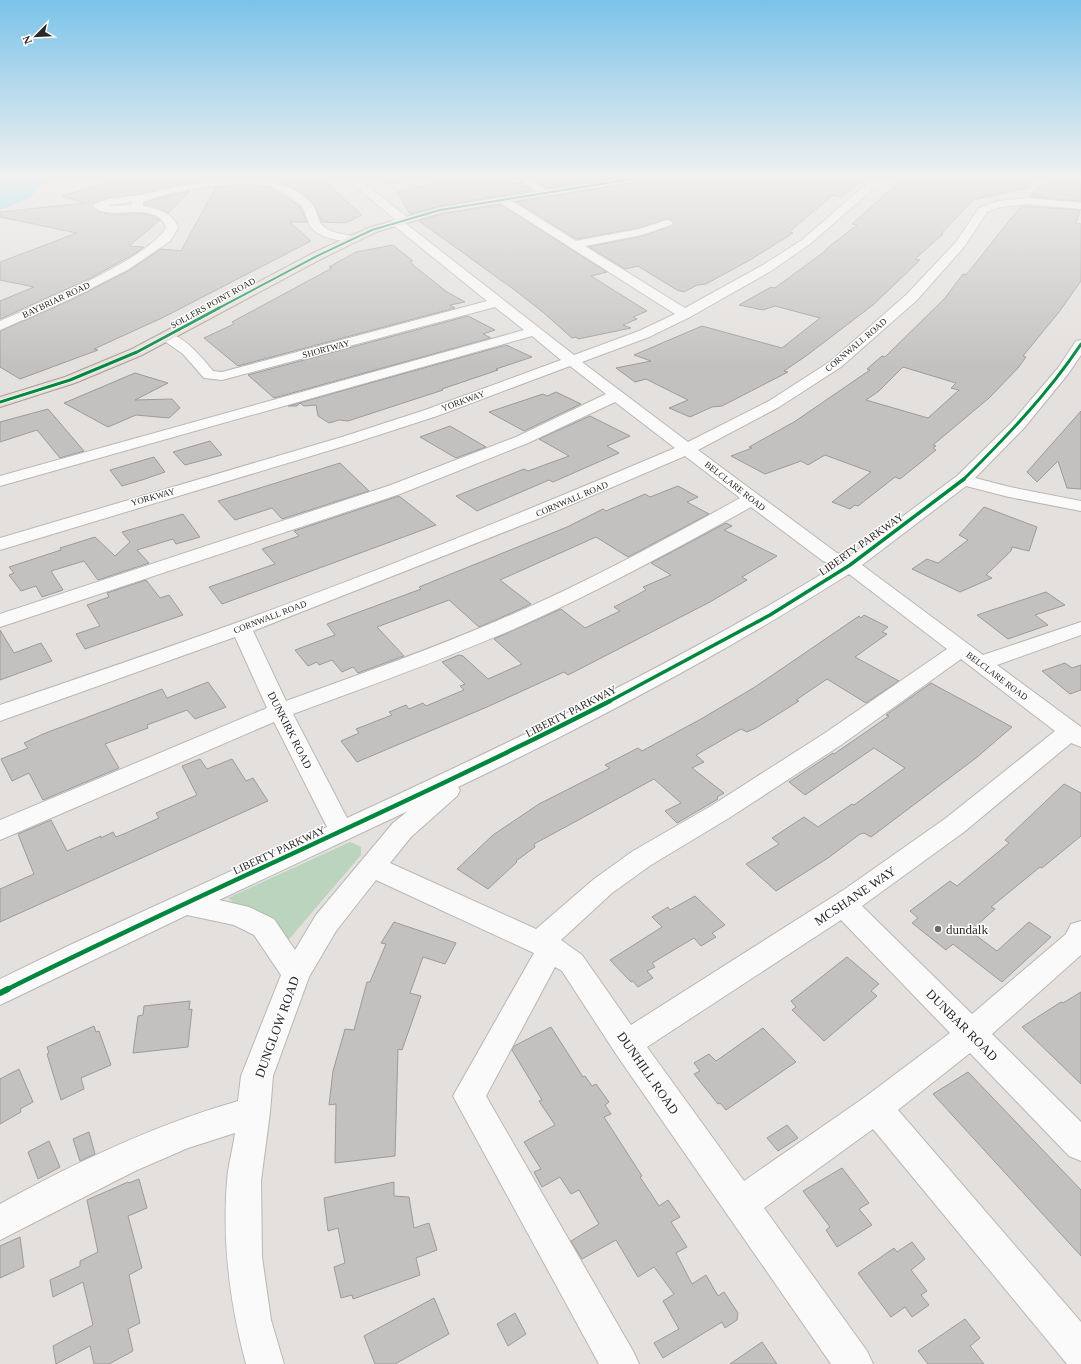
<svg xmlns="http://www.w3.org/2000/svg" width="1081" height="1364" font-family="Georgia,serif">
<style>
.green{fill:#bad4bd}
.water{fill:#78daea}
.building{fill:#c3c0c0;stroke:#9d9b9a;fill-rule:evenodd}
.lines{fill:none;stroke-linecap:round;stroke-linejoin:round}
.minor-casing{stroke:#b9b7b4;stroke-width:2}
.major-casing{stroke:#a99a94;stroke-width:2}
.minor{fill:#fbfafa;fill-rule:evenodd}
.major{fill:#e8e0dd;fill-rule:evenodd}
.cycleway-far4-casing{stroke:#fff;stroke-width:3.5}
.cycleway-far3-casing{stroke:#fff;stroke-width:4.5}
.cycleway-far2-casing{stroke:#fff;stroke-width:5.5}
.cycleway-far1-casing{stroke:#fff;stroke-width:7}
.cycleway-casing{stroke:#fff;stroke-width:8}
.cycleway-far4{stroke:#00873e;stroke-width:2}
.cycleway-far3{stroke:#00873e;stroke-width:3}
.cycleway-far2{stroke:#00873e;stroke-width:3.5}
.cycleway-far1{stroke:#00873e;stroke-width:4.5}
.cycleway{stroke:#00873e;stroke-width:6}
.poi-dot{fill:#6b6967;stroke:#fff;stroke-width:1.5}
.labels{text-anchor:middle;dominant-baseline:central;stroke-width:3;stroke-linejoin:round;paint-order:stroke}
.far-street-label{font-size:9px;fill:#2b2927;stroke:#fff}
.street-label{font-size:11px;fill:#2b2927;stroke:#fff}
.near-street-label{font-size:13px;fill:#2b2927;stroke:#fff}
.near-poi-label{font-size:13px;fill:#2b2927;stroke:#fff;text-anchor:start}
</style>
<rect width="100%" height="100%" fill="#e3e0dd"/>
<path class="green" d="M350 842 361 847V855L285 944 228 898Z"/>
<path class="water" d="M0 177H59L46 179 30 198 0 210Z"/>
<path class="building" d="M149 177H204L199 182 141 194 108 198 94 203 92 206 99 212 109 214H143L152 216 160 220 129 246 144 247 136 253 89 279 0 319V301L34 287 0 280V262L77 233 0 217V212L85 203 62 196 100 185Z
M222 177H320L362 215 346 223 322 222 314 204 306 196 288 185 258 178 221 179Z
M466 177 467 180 504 177 509 184 522 183 532 190 440 206 410 214 397 192Z
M557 177H613L546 188 536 181Z
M651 177H867L841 197 833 195 789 232 793 233 750 260 706 284 697 285 684 292 677 290 638 266 625 269 589 247 642 236 671 226 674 223 671 220 667 219 639 228 576 239 517 202 645 181Z
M905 177H961L1029 183 1030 187 973 200 941 234H943L915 259 920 260 873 305 806 356 784 371 788 372 722 406 712 407 690 417 669 408 688 400 646 379 635 382 616 368 651 361 634 355 702 326 782 348 820 318 775 306 763 310 739 305 771 287 775 288 828 249H826L857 225 852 224Z
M1058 177H1080L1081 201 1029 197 1036 188H1041V184L1051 185 1053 182 1056 183Z
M241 185 269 187 294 202 301 208 307 222H290L311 241 164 317 94 349 98 350 20 379 0 367V331L71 300 130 270 161 249 181 251 216 187Z
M190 191 168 213 144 205V203L155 199Z
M501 205 607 272 591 276 647 311 633 317 637 319 623 325 631 328 578 339 576 337 572 338 544 313 516 291 419 221 441 214Z
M1021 206 1080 210 1076 223 1081 224V281L1059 312 1023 356 1026 357 1018 368 989 398 933 445 936 446 933 448 936 450 900 479 895 477 858 506 855 505 850 509 832 502 871 472 825 455 808 465 801 461 765 474 731 456 752 448 749 447 794 422 870 370 867 369 882 356 885 357 945 298 963 274 966 275ZM903 367 956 383 951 388 959 390 928 418 866 400 879 391Z
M393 245 413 261H410L413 265 447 292 465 302 450 305 455 308 238 366 204 338 234 324 232 322 332 268 329 267 356 252Z
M468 316 495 330 483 334 491 338 274 398 248 375Z
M506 345 532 357 496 369 498 370 442 389 443 390 348 421 339 420 329 423 318 416 316 405 304 406 300 403 297 406H288Z
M135 373 168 383 135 400 172 399 180 408 169 418 136 415 108 427 64 403Z
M556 392 581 404 524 431 489 412 543 394 547 396Z
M48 409 84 451 60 458 37 430 0 442V422Z
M1081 411V489L1067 488 1058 461 1037 482 1027 472Z
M590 416 630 436 607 446 619 453 553 482 549 480 477 511 456 496 524 469 528 471 569 456 539 439Z
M450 426 486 447 456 458 420 437Z
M210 441 222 455 185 465 173 452Z
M154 457 165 472 142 480 122 486 110 470Z
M340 463 369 491 282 519 272 508 235 520 218 501Z
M678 486 698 497 687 502 709 514 628 557 596 537 500 580 531 604 498 619 479 627 449 600 377 627 404 656 358 673 353 667 342 672 332 660 319 665 317 662 308 666 295 650 335 635 327 624 421 589 419 587 567 527 603 509 606 511 645 494 650 497Z
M399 496 436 525 222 604 209 587 275 564 262 549 299 536 294 531Z
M984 507 1037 527 1029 551 1012 547 1011 551 986 575 992 578 960 592 912 569 927 559 938 563 968 540 959 535Z
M183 514 200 537 176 544 173 539 137 550 149 563 98 580 84 561 51 571 63 590 42 597 36 586 21 591 9 575 14 573 9 567 61 550 60 548 95 537 115 556 130 542 122 532Z
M726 523 732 526 724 530 777 556 742 577 747 580 710 602 568 675 564 672 487 707 357 762 341 741 359 733 356 729 392 715 389 712 406 705 409 709 423 703 426 706 464 690 460 686 465 684 442 662 459 655 463 656 488 679 522 664 494 639 561 609 585 628 620 611 614 607 646 590 643 587 671 575 651 563Z
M146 580 160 598 169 595 183 615 85 649 76 634 100 626 87 605 109 597 107 593Z
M1046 592 1065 605 1035 615 1048 625 1008 639 977 615Z
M864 615 888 627 882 632 887 634 855 657 899 681 866 703 827 679 796 700 799 701 756 728 747 732 741 729 696 755 704 762 692 768 724 793 717 797 718 799 677 823 665 811 681 803 654 779 534 844 535 847 516 861 517 862 488 889 457 869 493 835 539 804 610 768 605 765 638 748 642 751 701 719 755 687 859 616 861 618Z
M0 630 14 653 41 643 52 661 0 680Z
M1065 663 1072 668 1081 665V690L1070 694 1042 671Z
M208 682 226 707 195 719 187 710 147 725 148 728 105 744 119 768 43 800 29 773 12 781 1 759 28 748 24 743 43 734 146 695 162 689 167 698Z
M931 683 1012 727 976 758 871 837 864 833 860 834 828 858 776 891 746 864 779 844 772 838 804 817 818 827 852 804 854 805 905 768 874 748 805 795 789 782 833 753 834 754 889 716 886 715Z
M200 759 207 769 232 759 246 781 253 778 268 801 0 922V889L34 874 18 834 51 820 67 851 101 836V838L113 832 116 837 126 833 159 818 156 813 197 795 182 766Z
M1064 784 1081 793V836L1042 868 1040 867 991 907 995 909 970 931 997 951 1029 922 1051 937 1002 982 953 944 946 950 912 923 918 918 910 911 950 881 957 886 1009 843 1005 840Z
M695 896 725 925 712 933 716 937 701 946 694 938 652 963 655 967 647 971 653 978 638 987 633 981 631 982 610 960 662 927 652 917 668 907 670 910Z
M394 922 456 943 445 964 423 957 410 993 421 996 402 1050 398 1049 395 1156 335 1163 336 1104 329 1105 333 1071 345 1029 354 1030 367 982H370L386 944 381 943Z
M847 957 879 984 871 991 877 996 824 1041 792 1010 796 1007 791 1001Z
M1081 992V1084L1022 1027 1061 1002 1063 1003Z
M190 1001 189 1010 192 1009 188 1047 133 1053 138 1016 143 1015 144 1006Z
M94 1026 96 1032 99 1031 111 1065 81 1078 84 1089 61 1100 47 1054 49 1053 47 1047Z
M551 1027 583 1077 585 1076 592 1086 596 1084 609 1102 605 1105 611 1114 604 1117 642 1176 640 1177 659 1206 668 1200 680 1217 671 1222 687 1247 676 1253 692 1284 706 1275 718 1296 724 1292 738 1313 737 1320 725 1328 722 1322 663 1358 654 1343 679 1329 663 1301 674 1294 654 1267 638 1277 616 1240 582 1259 571 1241 599 1224 579 1190 571 1194 560 1177 542 1187 534 1172 541 1169 524 1142 555 1125 539 1101 542 1100 512 1050 514 1046Z
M763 1028 796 1062 726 1110 720 1103 718 1104 694 1074 700 1071 694 1063 709 1054 716 1061Z
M19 1069 33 1102 20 1109 21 1112 0 1124V1079Z
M968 1072 1081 1190V1256L933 1094Z
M787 1125 798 1138 778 1151 767 1138Z
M89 1132 95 1154 80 1161 73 1139Z
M49 1141 60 1167 38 1179 28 1152Z
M842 1168 869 1203 859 1209 872 1225 837 1247 826 1230 830 1227 803 1191Z
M139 1179 147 1208 128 1216 142 1268 129 1275 140 1323 128 1329 133 1351 109 1364H94L90 1346 56 1364 53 1346 93 1325 83 1282 53 1297 50 1280 80 1266V1261L98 1252 87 1200 128 1182 129 1183Z
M394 1182V1196L409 1197 414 1228 429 1223 437 1250 416 1258 420 1275 353 1299 352 1295 341 1298 334 1267 345 1263 338 1228 328 1231 324 1198Z
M20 1237 24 1267 0 1278V1246Z
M912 1242 925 1259 911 1270 927 1291 921 1295 929 1305 912 1317 905 1307 891 1317 858 1273 894 1248 897 1252Z
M434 1298 449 1334 395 1364H375L364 1336Z
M515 1313 526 1334 508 1346 497 1324Z
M965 1319 980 1338 970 1346 984 1364H928L918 1351Z
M762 1342 777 1364H730Z"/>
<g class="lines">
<g class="minor-casing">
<path id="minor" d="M344 177H356L408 218 410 220 405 223 574 355 639 331 675 314 499 202 498 200 499 198H507L576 241 639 229 667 220 671 221 673 223 671 225 642 235 585 246 685 308 763 265 802 240 864 186 879 177H892L872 190 810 244 771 271 690 317 649 337 582 362 688 442 769 401 831 361 907 294 956 242 979 208 998 201 1028 198 1081 203V209L1028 204 1000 207 987 212 964 247 917 300 841 367 779 407 698 450 837 553 848 557 957 476 1012 422 1058 368 1076 341 1081 340V355L1068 374 1024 428 975 478 1010 487 1081 501V511L1009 497 966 486 862 565 983 655 1081 622V635L997 665 1081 727V747L1071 743 964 832 862 906 972 1014 1066 934 1071 924 1081 921V955L992 1034 1081 1122V1161L1069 1156 970 1053 898 1110 1081 1322V1364H1067L873 1129 764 1208 867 1351 873 1364H831L616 1054 562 971 555 967 486 1096 633 1351 639 1364H599L453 1096 534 953 376 880 336 931 309 977 273 1076 270 1112 261 1181 262 1257 271 1320 284 1364H246C230 1304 222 1244 227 1181 228 1165 233 1149 235 1133L188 1148 135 1171 0 1240V1204C76 1162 155 1125 238 1101L241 1076 281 975 254 935 234 925 187 915 0 1005V979L70 945 327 827 274 722 0 840V820L267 708 235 637 0 721V705C78 678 156 652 233 624 382 570 529 510 675 448L615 402 528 443 400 494 0 627V614L388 486 516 437 606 394 570 366 437 416 354 443 0 550V538L342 437 425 410 561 360 532 336 0 486V476L524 330 495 307 222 380 204 378 183 354 163 340 161 337 163 334C180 330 203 359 213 371L222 372 487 301 392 224 390 222 395 219ZM685 456 740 498C661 542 582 585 499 620 429 650 358 675 286 701L253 631 540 518ZM751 507 823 561 835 566C679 662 514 741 347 818L293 714C367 687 441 660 514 629 595 593 674 550 751 507ZM849 574 947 649 825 733 711 806 633 851 594 879 536 929 390 863 411 837 457 796 460 790 458 787C592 723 724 653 849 574ZM961 659 1055 731 946 818 845 889 631 1025 582 955 561 940 612 893 651 865 729 818 841 745ZM408 811 393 823 316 915 295 950 274 919 249 907 219 900ZM841 920 950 1033 865 1097 744 1181 647 1047Z
M376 177H412L395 183Z
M517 177H529L550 193 545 196 541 195Z
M236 179C265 178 293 182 313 205 318 212 317 222 324 227 333 234 345 234 356 237L358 239 352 243C338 240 316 238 309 224 305 215 306 209 298 203 290 196 279 189 269 186 241 179 170 190 143 202V206C157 209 173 212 178 228L170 241 129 269 70 299 0 330V321C37 305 147 260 166 228 158 198 106 223 93 206L94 204 108 199 141 195 180 186ZM132 202V205L109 206 110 205Z"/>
</g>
<g class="major-casing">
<path id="major" d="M624 177H650L645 180 441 213 376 232 321 259 142 355 75 383 0 407V397L65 377 132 349 313 253 368 228 440 207Z"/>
</g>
<use href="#minor" class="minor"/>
<use href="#major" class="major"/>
<g class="cycleway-far4-casing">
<path id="cycleway-far4" d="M217 309 317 256 372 230 440 210 645 177"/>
</g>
<g class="cycleway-far3-casing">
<path id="cycleway-far3" d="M0 402 70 380 137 352 219 308
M963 480C1006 437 1047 395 1081 344"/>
</g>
<g class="cycleway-far2-casing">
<path id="cycleway-far2" d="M608 702 770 615 850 565 964 479"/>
</g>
<g class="cycleway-far1-casing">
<path id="cycleway-far1" d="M6 990C206 890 411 803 610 701"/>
</g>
<g class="cycleway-casing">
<path id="cycleway" d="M0 993 8 989"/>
</g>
<use href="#cycleway-far4" class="cycleway-far4"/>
<use href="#cycleway-far3" class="cycleway-far3"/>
<use href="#cycleway-far2" class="cycleway-far2"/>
<use href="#cycleway-far1" class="cycleway-far1"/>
<use href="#cycleway" class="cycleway"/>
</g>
<linearGradient id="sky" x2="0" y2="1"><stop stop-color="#7bc3e9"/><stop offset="0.48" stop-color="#f2f1f0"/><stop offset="1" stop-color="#f2f1f0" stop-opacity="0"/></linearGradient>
<rect width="1081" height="368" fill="url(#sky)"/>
<circle class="poi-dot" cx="938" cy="929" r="4"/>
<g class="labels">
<g class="far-street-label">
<text transform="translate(56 300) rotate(-25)">BAYBRIAR ROAD</text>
<text transform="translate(213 303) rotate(-29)">SOLLERS POINT ROAD</text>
<text transform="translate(856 345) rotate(-40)">CORNWALL ROAD</text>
<text transform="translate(326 349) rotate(-15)">SHORTWAY</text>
<text transform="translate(463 401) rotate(-20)">YORKWAY</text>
<text transform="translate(735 486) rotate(38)">BELCLARE ROAD</text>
<text transform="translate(153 497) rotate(-16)">YORKWAY</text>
<text transform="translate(572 499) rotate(-23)">CORNWALL ROAD</text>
<text transform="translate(270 617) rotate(-21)">CORNWALL ROAD</text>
<text transform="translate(997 676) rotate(37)">BELCLARE ROAD</text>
</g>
<g class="street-label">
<text transform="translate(861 544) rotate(-35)">LIBERTY PARKWAY</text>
<text transform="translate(571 711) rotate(-27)">LIBERTY PARKWAY</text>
<text transform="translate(290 730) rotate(63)">DUNKIRK ROAD</text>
<text transform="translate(279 850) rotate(-25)">LIBERTY PARKWAY</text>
</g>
<g class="near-street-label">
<text transform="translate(855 896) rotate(-34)">MCSHANE WAY</text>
<text transform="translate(962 1025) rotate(45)">DUNBAR ROAD</text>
<text transform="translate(277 1027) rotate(-70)">DUNGLOW ROAD</text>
<text transform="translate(648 1073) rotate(55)">DUNHILL ROAD</text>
</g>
<g class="near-poi-label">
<text x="946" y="929">dundalk</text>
</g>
</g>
<g transform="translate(36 36) rotate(246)" stroke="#ffffff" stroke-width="3" paint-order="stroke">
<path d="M0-3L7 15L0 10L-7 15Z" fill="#2b2927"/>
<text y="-6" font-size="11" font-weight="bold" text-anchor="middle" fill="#2b2927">N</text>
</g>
</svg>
